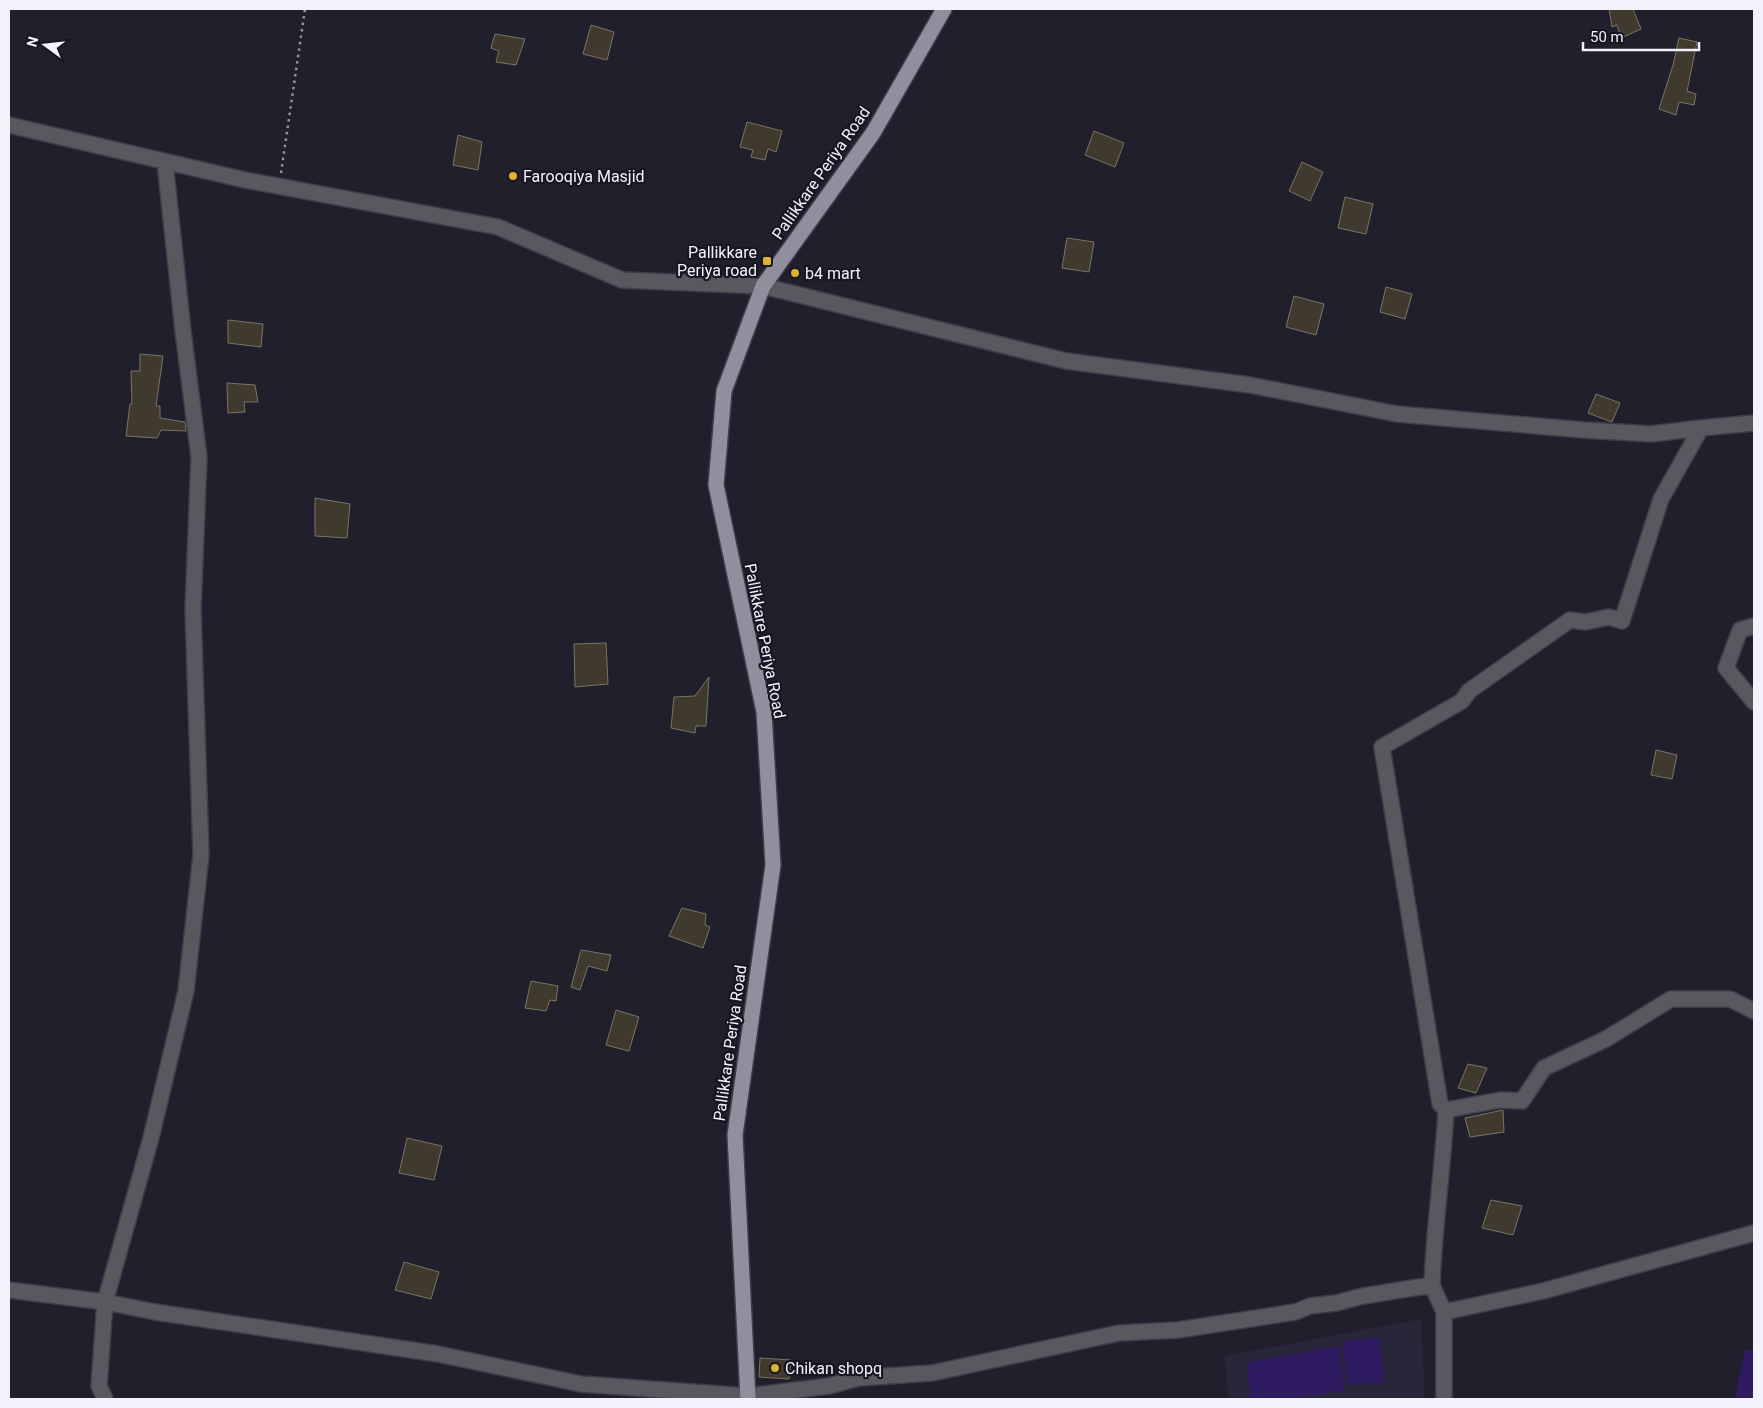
<svg xmlns="http://www.w3.org/2000/svg" width="1763" height="1408" font-family="Roboto,sans-serif">
<style>
.built{fill:#292639}
.green{fill:#2f1b61}
.building{fill:#3f3a2d;stroke:#7b7566}
.lines{fill:none;stroke-linecap:round;stroke-linejoin:round}
.minor-casing{stroke:#3e3d49;stroke-width:18}
.major-casing{stroke:#3e3d49;stroke-width:18}
.path{stroke:#94939d;stroke-width:2.5;stroke-dasharray:2.5 4;stroke-linecap:butt}
.minor{stroke:#59585f;stroke-width:15}
.major{stroke:#918f9d;stroke-width:15}
.poi-dot{fill:#ddb233;stroke:#181622;stroke-width:2}
.labels{text-anchor:middle;dominant-baseline:central;stroke-width:4.5;stroke-linejoin:round;paint-order:stroke}
.street-label{font-size:16px;fill:#f3f2fb;stroke:#181622}
.poi-label{font-size:16px;fill:#f3f2fb;stroke:#181622;text-anchor:start}
</style>
<rect width="100%" height="100%" fill="#211f2c"/>
<path class="built" d="M1421 1319 1425 1399H1229L1225 1356Z"/>
<path class="green" d="M1380 1337 1384 1382 1347 1385 1343 1341Z
M1340 1346 1344 1391 1286 1399H1250L1247 1362Z
M1745 1349 1754 1351V1399H1735Z"/>
<path class="building" d="M1609 9H1633L1641 29 1621 38 1617 25 1612 27Z
M591 25 614 32 607 60 583 54Z
M495 34 525 39 516 65 496 62 499 51 491 48Z
M1679 38 1697 42 1687 91 1696 94 1694 105 1679 102 1676 115 1659 109 1673 65Z
M747 122 782 131 776 152 768 149 765 160 751 157 753 150 740 147Z
M1094 131 1124 143 1115 167 1085 155Z
M458 135 482 142 478 170 453 165Z
M1302 162 1323 172 1310 201 1289 191Z
M1345 197 1373 204 1366 234 1338 228Z
M1067 238 1094 242 1089 272 1062 268Z
M1386 287 1412 294 1405 319 1380 312Z
M1294 296 1324 304 1316 335 1286 327Z
M228 320 263 324 261 347 228 343Z
M140 354 163 356 156 406H160V418L185 422 186 431 161 430 157 438 126 436 130 404H132L131 371H140Z
M227 383 255 385 258 402H244L245 412 228 413Z
M1596 394 1620 403 1612 422 1588 413Z
M315 498 350 504 347 538 315 536Z
M606 643 608 684 575 687 574 644Z
M709 677 706 726H696L695 733 671 728 674 697 695 696Z
M1656 750 1677 755 1672 779 1651 775Z
M682 908 706 914 705 925 710 927 703 948 669 936Z
M581 950 611 955 607 971 588 966 580 990 571 987Z
M531 981 558 986 556 1001 550 1000 546 1011 525 1008Z
M616 1010 639 1017 629 1051 606 1045Z
M1468 1064 1487 1068 1476 1093 1458 1088Z
M1503 1110 1504 1132 1470 1137 1465 1118Z
M407 1138 442 1146 434 1180 399 1173Z
M1491 1200 1522 1206 1513 1235 1482 1228Z
M404 1262 439 1272 431 1299 395 1290Z
M760 1358 791 1360 789 1379 759 1377Z"/>
<g class="lines">
<g class="minor-casing">
<path id="minor" d="M9 125 245 180 498 227 622 280 763 286 1066 361 1250 385 1397 414 1584 430 1651 434 1701 428 1754 423
M1754 626 1740 630 1726 668 1754 702
M1446 1110 1440 1104 1382 747 1462 701 1469 691 1570 620 1586 622 1609 617 1622 621 1661 499 1701 428
M1432 1285 1444 1312V1399
M9 1290 105 1302 155 1312 438 1354 581 1384 748 1396 829 1386 858 1378 932 1373 1119 1333 1178 1330 1295 1312 1310 1306 1336 1303 1363 1296 1432 1285C1434 1227 1443 1169 1446 1110L1500 1100 1522 1101 1544 1068 1606 1039 1671 999H1730L1754 1011
M1444 1312 1543 1291 1754 1233
M105 1399 99 1386 105 1302 151 1138 186 991 201 855 193 610 199 457 183 331 165 162"/>
</g>
<g class="major-casing">
<path id="major" d="M748 1399 735 1135 773 865 764 712 716 485 724 391 763 286 873 133 944 9"/>
</g>
<path class="path" d="M281 173 305 9"/>
<use href="#minor" class="minor"/>
<use href="#major" class="major"/>
</g>
<g class="poi-dot">
<circle cx="513" cy="176" r="5"/>
<rect x="762" y="256" width="10" height="10" rx="2.5"/>
<circle cx="795" cy="273" r="5"/>
<circle cx="775" cy="1368" r="5"/>
</g>
<g class="labels">
<g class="street-label">
<text transform="translate(821 173) rotate(-55)">Pallikkare Periya Road</text>
<text transform="translate(765 641) rotate(79)">Pallikkare Periya Road</text>
<text transform="translate(730 1043) rotate(-82)">Pallikkare Periya Road</text>
</g>
<g class="poi-label">
<text x="523" y="176">Farooqiya Masjid</text>
<text x="757" y="252" text-anchor="end">Pallikkare<tspan x="757" dy="18">Periya road</tspan></text>
<text x="805" y="273">b4 mart</text>
<text x="785" y="1368">Chikan shopq</text>
</g>
</g>
<rect width="1763" height="1408" fill="none" stroke="#f3f2fb" stroke-width="20"/>
<g transform="translate(45 45) rotate(285)" stroke="#181622" stroke-width="4" paint-order="stroke">
<path d="M0-4L9 19L0 12L-9 19Z" fill="#f3f2fb"/>
<text y="-8" font-size="14" font-weight="bold" text-anchor="middle" fill="#f3f2fb">N</text>
</g>
<path d="M1583 42v8h116v-8" fill="none" stroke="#f3f2fb" stroke-width="2.5"/>
<text x="1590" y="42" font-size="15" fill="#f3f2fb" stroke="#181622" stroke-width="4" paint-order="stroke">50 m</text>
</svg>
